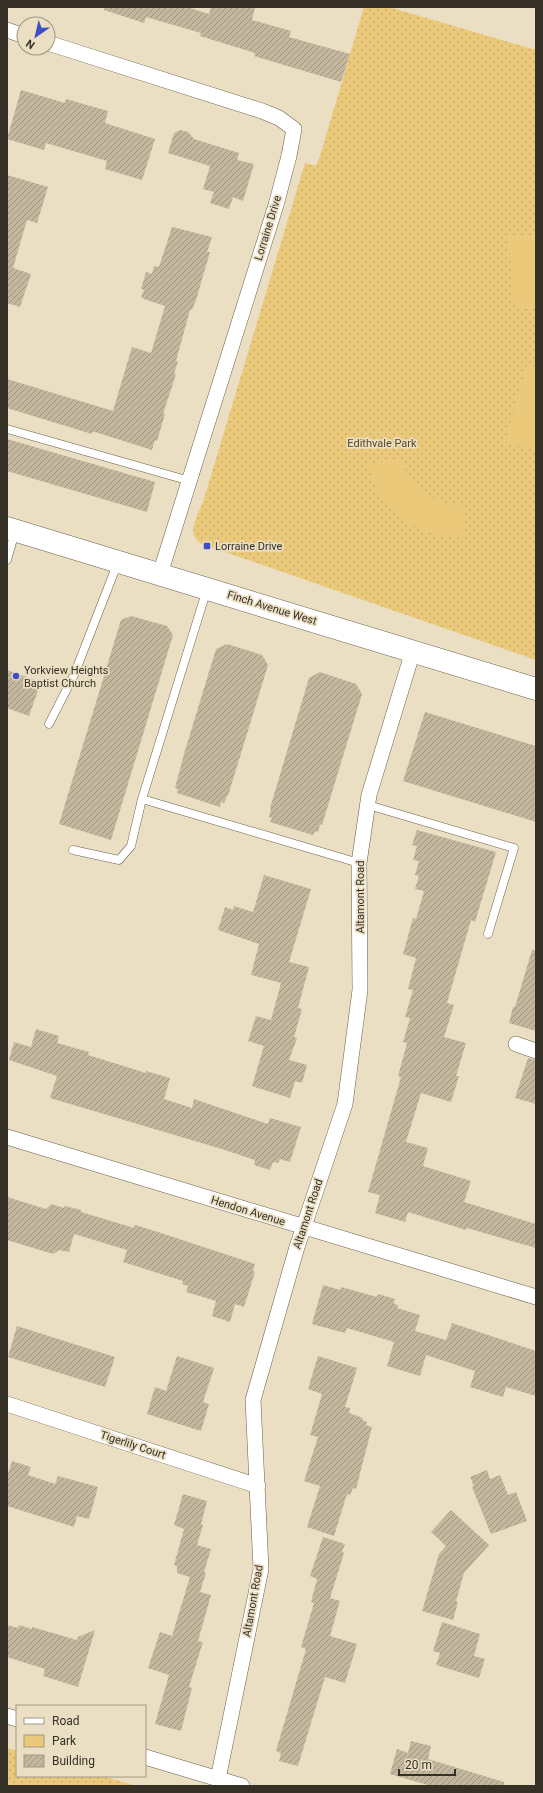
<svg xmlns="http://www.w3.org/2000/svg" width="543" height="1793" font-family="Roboto,sans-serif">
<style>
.green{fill:url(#green-dots)}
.pitch{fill:#ebc97b}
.building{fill:url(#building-hatch)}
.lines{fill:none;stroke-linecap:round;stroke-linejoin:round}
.lane-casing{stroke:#6a6048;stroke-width:9}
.street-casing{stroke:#6a6048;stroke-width:16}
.secondary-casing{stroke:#6a6048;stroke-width:23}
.lane{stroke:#fff;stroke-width:8}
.street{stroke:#fff;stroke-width:15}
.secondary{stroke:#fff;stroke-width:22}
.poi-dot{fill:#3f4fc3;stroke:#eadec3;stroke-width:1.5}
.labels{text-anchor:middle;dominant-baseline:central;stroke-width:3.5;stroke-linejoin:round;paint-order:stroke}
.street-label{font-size:11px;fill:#363126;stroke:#eadec3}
.park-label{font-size:11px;fill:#584821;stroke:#eadec3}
.poi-label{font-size:11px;fill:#363126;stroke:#eadec3;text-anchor:start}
</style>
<defs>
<pattern id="green-dots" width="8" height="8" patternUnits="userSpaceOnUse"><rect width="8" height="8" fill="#ebc97b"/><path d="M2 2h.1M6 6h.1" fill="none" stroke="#caad6a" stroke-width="1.8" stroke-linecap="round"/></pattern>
<pattern id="building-hatch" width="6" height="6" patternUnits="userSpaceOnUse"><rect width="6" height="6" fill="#c3b79d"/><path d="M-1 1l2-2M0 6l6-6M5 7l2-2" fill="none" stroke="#9f9580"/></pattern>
</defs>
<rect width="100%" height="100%" fill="#eadec3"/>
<path class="green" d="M364 7H389L536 50V660L202 544C185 534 197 517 203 502L305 163 316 166 320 156Z
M7 1748 17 1751V1776H102L137 1786H7Z"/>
<path class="pitch" d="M536 235V307L515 309 508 237Z
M527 364 536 366V451L505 442Z
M401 458C410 490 433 502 465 507L462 538C454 537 445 537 438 535 413 529 387 510 376 487 373 480 371 471 368 464Z"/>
<path class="building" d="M105 7H187L209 14 211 7H255L252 20 291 31 289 37 350 54 341 82 254 56 255 53 200 36 201 33 146 17 144 23 104 10Z
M21 90 65 103 66 99 108 111 105 123 155 139 142 180 105 169 107 161 46 143 44 150 7 139Z
M180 130 188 132 194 139 239 153 237 160 254 164 243 201 233 197 229 209 210 203 214 192 203 189 210 166 168 153 174 133Z
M7 175 48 187 37 223 27 220 13 268 31 274 20 307 7 303Z
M172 227 212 237 207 252H210L196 300 192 310H190L176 361H178L174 374H176L163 414H165L157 441 155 440 152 450 95 432H92V434L7 408V379L113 411 132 347 151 353 165 306 144 299 141 297 144 290 141 289 146 272 152 274 154 266 159 267Z
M7 439 155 482 147 512 7 471Z
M131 616 167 626 173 635 111 840 59 824 121 620Z
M227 644 262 655 268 665 228 796H227L224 803 221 802 220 807 177 793 178 789 175 788 184 754 216 649Z
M7 670 41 682 29 716 7 708Z
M320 672 356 684 362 694 322 825 320 824 318 832 315 831 313 835 270 822 272 818 269 817 271 809 270 808 309 678Z
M425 712 536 746V822L403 781Z
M417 830 496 852 475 922 471 920 447 1003 454 1005 444 1037 466 1043 456 1076H459L451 1102 421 1093 406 1142 428 1148 423 1166 471 1181 464 1202 536 1224V1248L467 1228 466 1230 408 1212 405 1222 375 1213 380 1195 368 1192 401 1077 398 1076 407 1043 403 1042 410 1018 405 1017 406 1014 413 990 408 989 416 958 403 954 413 918 416 919 424 891 415 889 419 876 415 875 419 861 413 860 417 846 412 845Z
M264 875 311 889 289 962 309 967 298 1008 302 1009 294 1037 297 1038 289 1060 307 1065 302 1083 295 1081 290 1098 252 1086 264 1046 248 1041 256 1016 271 1020 281 983 251 975 259 944 218 930 225 907 233 910 234 906 253 912Z
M532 950H536V1031L509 1023 513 1007H515Z
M36 1029 59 1036 57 1043 89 1052 88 1055 146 1073V1071L170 1078 164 1099 192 1108 194 1099 268 1124 270 1118 301 1127 290 1162 280 1159 278 1163 273 1162 270 1170 254 1165 255 1160 225 1150 50 1098 57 1076 9 1060 14 1042 31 1047Z
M528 1058 536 1060V1104L515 1098Z
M7 1197 46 1209 51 1204 64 1208 65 1206 81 1210V1212L134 1228 135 1225 158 1232 255 1264 253 1271 255 1272 244 1307 235 1304 230 1322 212 1316 216 1301 186 1292 188 1286 182 1284 183 1281 123 1262 127 1250 74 1234 69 1252 59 1250 53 1254 7 1240Z
M323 1285 340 1290 341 1287 377 1297 378 1294 395 1299 394 1304 398 1305 397 1308 420 1315 415 1331 446 1340 452 1323 536 1351V1396L506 1387 503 1397 470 1387 475 1371 426 1355 420 1376 387 1366 394 1342 347 1328 345 1333 312 1324Z
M17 1326 115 1357 105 1387 8 1357Z
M177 1356 214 1368 203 1402 209 1404 201 1431 147 1414 155 1387 166 1391Z
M318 1356 357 1368 345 1407 350 1408 349 1413 363 1418 362 1420 367 1422 366 1425 372 1427 356 1489 353 1488 350 1495 347 1494 334 1536 307 1527 320 1486 304 1481 318 1437 310 1435 322 1394 308 1389Z
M12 1461 31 1467 28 1475 55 1484 58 1476 98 1487 89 1519 77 1516 74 1527 7 1506V1477Z
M487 1470 490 1479 500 1475 508 1495 516 1492 527 1521 491 1534 472 1487 474 1486 470 1477Z
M183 1494 207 1501 201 1524 203 1525 197 1545 211 1549 204 1572 206 1573 200 1592 211 1595 198 1641 203 1642 189 1687 192 1688 181 1731 155 1724 169 1675 148 1668 160 1632 172 1636 190 1577 177 1573V1566L174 1565 184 1529 174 1525Z
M451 1510 489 1545 464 1573 456 1601 458 1602 453 1620 422 1611 439 1554 446 1546 431 1532Z
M323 1537 345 1544 342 1552 344 1553 330 1598 340 1601 330 1636 357 1644 345 1683 325 1677 298 1766 279 1761 281 1753 276 1751 306 1649 301 1647 314 1603 311 1602 317 1579 310 1576Z
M442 1622 480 1634 474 1656 485 1659 479 1678 436 1665 440 1653 433 1651Z
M7 1625 18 1628 19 1625 32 1629V1627L77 1640 78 1637 95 1630 78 1687 43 1676 45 1669 7 1657Z
M411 1741 431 1746 428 1759 504 1782V1786H431L390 1774 397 1749 408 1753Z"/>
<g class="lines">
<g class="lane-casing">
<path id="lane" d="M7 429 190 481
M7 560 15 532
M49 724 74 675 118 562
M142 799 359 863
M368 805 514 848 488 934
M73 850 119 860 131 846 142 799 207 589"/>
</g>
<g class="street-casing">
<path id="street" d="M7 30 24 36
M48 43 262 111 279 118 294 129 289 156 276 205 160 574
M516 1044 536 1051
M7 1137 536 1297
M7 1404 258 1486
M7 1716 17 1719
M145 1757 242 1786
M218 1779 261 1569 253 1400 297 1247 345 1104 360 990 359 863 369 795 413 651"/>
</g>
<g class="secondary-casing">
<path id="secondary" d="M7 528 536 689"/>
</g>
<use href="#lane" class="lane"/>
<use href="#street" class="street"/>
<use href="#secondary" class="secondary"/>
</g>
<g class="poi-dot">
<rect x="203" y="542" width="8" height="8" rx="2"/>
<circle cx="16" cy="676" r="4"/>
</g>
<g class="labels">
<g class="street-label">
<text transform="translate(268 228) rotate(-73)">Lorraine Drive</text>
<text transform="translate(272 608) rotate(17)">Finch Avenue West</text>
<text transform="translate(360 897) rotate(-90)">Altamont Road</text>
<text transform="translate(248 1211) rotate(17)">Hendon Avenue</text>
<text transform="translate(308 1214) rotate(-72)">Altamont Road</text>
<text transform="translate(133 1445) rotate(18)">Tigerlily Court</text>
<text transform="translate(253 1601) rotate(-80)">Altamont Road</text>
</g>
<g class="park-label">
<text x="382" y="443">Edithvale Park</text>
</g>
<g class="poi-label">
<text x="215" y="546">Lorraine Drive</text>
<text x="24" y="670">Yorkview Heights<tspan x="24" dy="13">Baptist Church</tspan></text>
</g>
</g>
<rect width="543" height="1793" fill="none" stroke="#363126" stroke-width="16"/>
<rect x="16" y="1705" width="130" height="72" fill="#eadec3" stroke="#a29984"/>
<rect x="24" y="1718" width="20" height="6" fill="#ffffff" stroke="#a29984"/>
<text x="52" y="1725" font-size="12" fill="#363126">Road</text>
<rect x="24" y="1735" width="20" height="12" fill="#ebc97b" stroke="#a29984"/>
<text x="52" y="1745" font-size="12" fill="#363126">Park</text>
<rect x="24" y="1755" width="20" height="12" fill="url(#building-hatch)" stroke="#a29984"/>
<text x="52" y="1765" font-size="12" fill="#363126">Building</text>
<g transform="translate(36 36) rotate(214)"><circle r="19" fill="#eadec3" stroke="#a29984"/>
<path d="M0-3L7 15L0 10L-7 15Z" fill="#3f4fc3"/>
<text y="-6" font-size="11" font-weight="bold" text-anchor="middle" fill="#363126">N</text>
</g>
<path d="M399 1769v6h56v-6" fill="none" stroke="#363126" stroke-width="2"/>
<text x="405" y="1769" font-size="12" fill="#363126" stroke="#eadec3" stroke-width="3" paint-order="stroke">20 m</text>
</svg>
